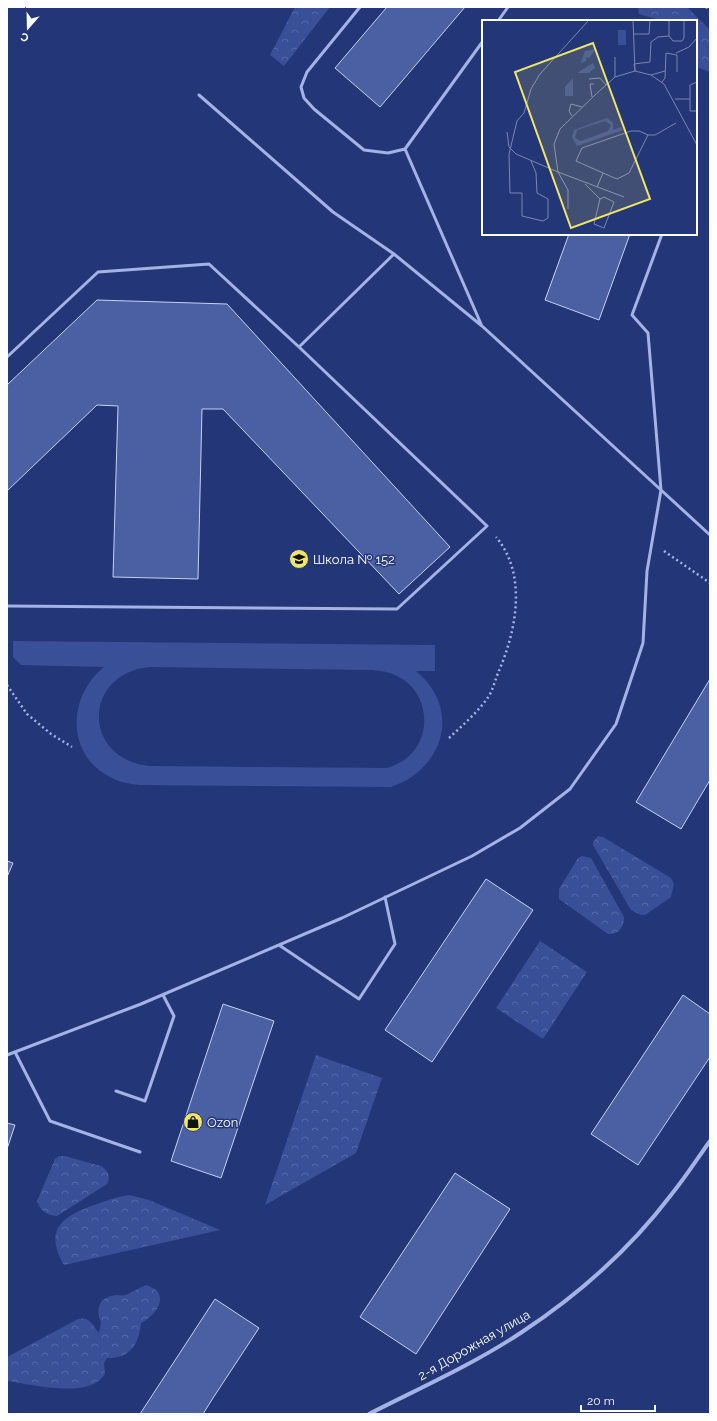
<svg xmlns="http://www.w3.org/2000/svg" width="717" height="1421" font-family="Raleway,sans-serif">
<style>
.grass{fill:#394f97;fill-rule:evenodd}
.park{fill:url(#park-crowns)}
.building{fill:#4b60a2;stroke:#c7d1f3}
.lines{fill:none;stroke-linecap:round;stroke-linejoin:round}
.path{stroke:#a4b3e4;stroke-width:2.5;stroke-dasharray:2 3;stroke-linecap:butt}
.service{stroke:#a4b3e4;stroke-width:3}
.minor{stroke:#a4b3e4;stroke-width:4}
.labels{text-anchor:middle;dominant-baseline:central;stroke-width:3;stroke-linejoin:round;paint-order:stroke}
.poi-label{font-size:13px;fill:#fff;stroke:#233678;text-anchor:start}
.street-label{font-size:13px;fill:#fff;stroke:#233678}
.inset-road{fill:none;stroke:#7b86ae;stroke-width:1}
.view{fill:#efe567;fill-opacity:0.15;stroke:#efe567;stroke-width:2}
.inset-edge{fill:none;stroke:#fff;stroke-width:2}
</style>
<defs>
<pattern id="park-crowns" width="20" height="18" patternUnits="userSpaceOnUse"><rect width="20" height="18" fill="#394f97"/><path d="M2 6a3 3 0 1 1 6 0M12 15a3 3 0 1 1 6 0" fill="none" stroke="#5769a7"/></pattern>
</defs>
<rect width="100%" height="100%" fill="#233678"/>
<path class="grass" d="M13 641 435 645V671H416C462 709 444 769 391 787L139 785C129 784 119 782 110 777 65 754 68 696 104 667L21 665 13 657ZM150 667 372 670C382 671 390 672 399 677 428 692 433 734 409 756 403 762 395 765 387 768L149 766C81 758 83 673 150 667Z"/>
<path class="park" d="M295 7H330L284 66 270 55Z
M638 7H687L710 30V72L696 67V21H663L639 14Z
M598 836 603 837 671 878 674 884 671 897 645 915H641L631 910 593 845V842Z
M582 856 591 858 624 917C624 927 619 935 608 934L559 899V889L578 858Z
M540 941 587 972 543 1039 496 1008Z
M316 1055 382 1078 356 1153 265 1205Z
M59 1156H64L101 1166C108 1171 111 1176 107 1184L57 1216C46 1215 41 1211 37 1201L55 1159Z
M129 1195 149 1200 220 1230 64 1265C44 1230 61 1217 94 1205 105 1201 117 1197 129 1195Z
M146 1285C172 1293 157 1315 141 1323 139 1344 130 1359 107 1358L104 1363 105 1374C90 1400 31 1384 7 1381V1357L78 1319C90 1316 93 1326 99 1333L101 1322C95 1309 99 1297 116 1295 119 1295 122 1296 126 1295 133 1292 139 1288 146 1285Z"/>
<path class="building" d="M387 7H465L380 107 335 68Z
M569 234H630L599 320 545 300Z
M97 300 227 304 450 547 399 594 223 409H202L198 579 113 577 118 406 97 405 7 491V385Z
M710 679V780L681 829 636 802Z
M7 861 13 863 7 877Z
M486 879 533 910 432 1062 385 1030Z
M683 995 710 1014V1057L638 1165 591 1134Z
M223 1004 274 1021 221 1178 171 1161Z
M7 1123 15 1125 7 1149Z
M455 1173 510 1209 416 1354 360 1317Z
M215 1299 259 1328 213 1398 203 1414H140Z"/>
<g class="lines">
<path class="path" d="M706 7 710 10
M664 551 710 583
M7 685 27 714 51 734 72 747
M449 738C463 725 478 712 489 696 493 689 495 681 498 673 516 632 528 575 496 537"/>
<path class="service" d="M360 7 307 72 301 87 304 98 314 109 364 150 388 153 405 149 483 41
M498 21 508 7
M405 149 481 324
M662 234 632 315 648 333 661 490 710 535
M7 357 98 272 209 264 299 347 394 254
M7 606 397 609 487 526 299 347
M279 945 359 999 395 944 385 897
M15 1052 50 1121 140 1152
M7 1055 141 1004 342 918 472 856 520 828 570 789 616 724 643 643 647 571 661 490 482 326 394 254 333 212 199 95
M116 1091 145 1101 174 1016 163 995"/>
<path class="minor" d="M369 1414C420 1388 474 1364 522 1332 578 1295 630 1249 671 1195 685 1178 697 1159 710 1141"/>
</g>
<defs>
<g id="school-disc" transform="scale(1)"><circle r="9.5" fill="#efe567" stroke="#233678"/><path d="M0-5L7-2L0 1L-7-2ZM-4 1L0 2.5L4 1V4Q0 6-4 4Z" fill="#111"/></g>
<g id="shop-disc" transform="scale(1)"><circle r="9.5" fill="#efe567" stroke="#233678"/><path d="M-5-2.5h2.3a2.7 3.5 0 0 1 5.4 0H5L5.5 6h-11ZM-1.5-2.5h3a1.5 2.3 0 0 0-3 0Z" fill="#111"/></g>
</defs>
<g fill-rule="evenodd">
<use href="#school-disc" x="299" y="559"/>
<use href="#shop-disc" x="193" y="1122"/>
</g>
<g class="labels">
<g class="poi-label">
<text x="313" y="559">Школа № 152</text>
<text x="207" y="1122">Ozon</text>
</g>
<g class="street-label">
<text transform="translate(474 1345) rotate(-30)">2-я Дорожная улица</text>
</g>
</g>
<g transform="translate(482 20)">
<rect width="215" height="215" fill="#233678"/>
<path d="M125 98 131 103V110L139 107 141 110 95 126 90 117 92 110ZM123 101 129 105 126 111 99 121 93 118 95 110Z" fill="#394f97" fill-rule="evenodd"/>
<path d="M136 10H144V25H136ZM114 29 107 38 104 37V41L99 43 103 31ZM111 43 113 48 107 53H95ZM91 58V76H83V67Z" fill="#394f97"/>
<path class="inset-road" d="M187 0V16L191 21H200L202 18V0M151 14H167L168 0M187 16 176 17 169 22 168 42 152 44 153 51 169 55 182 64 215 125M194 33 207 27 215 18M133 37V57M169 55 183 51M107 59 118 58 124 65M180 62 183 58 184 33 195 35V52M215 62 208 65V91H215M110 77 108 64H112M193 79H208M90 96 87 91 89 84 100 87M25 112 27 127 34 134 76 152 86 170V189M49 141 54 153 55 173 66 179V198L61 201 40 196V173H28L27 134 35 101 42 93 49 69 58 54 107 0M121 153 94 141 100 128 149 111H157L166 115M103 164 118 179 112 204 122 208 132 182 122 177 118 179M115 167 121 153 135 159 147 153 166 115H173L194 103M142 177 76 152 72 124 78 109 113 75 133 57 153 51 151 0"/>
<path class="view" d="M111 23 168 179 89 208 33 52Z"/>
<rect width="215" height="215" class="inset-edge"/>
</g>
<rect width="717" height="1421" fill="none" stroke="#ffffff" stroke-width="16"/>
<g transform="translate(28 28) rotate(200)" stroke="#233678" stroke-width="3" paint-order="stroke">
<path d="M0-3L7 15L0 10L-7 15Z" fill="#ffffff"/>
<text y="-6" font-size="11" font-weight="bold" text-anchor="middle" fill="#ffffff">С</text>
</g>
<path d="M581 1405v6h74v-6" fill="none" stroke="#ffffff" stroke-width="2"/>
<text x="587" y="1405" font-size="12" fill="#ffffff" stroke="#233678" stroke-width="3" paint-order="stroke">20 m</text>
</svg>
